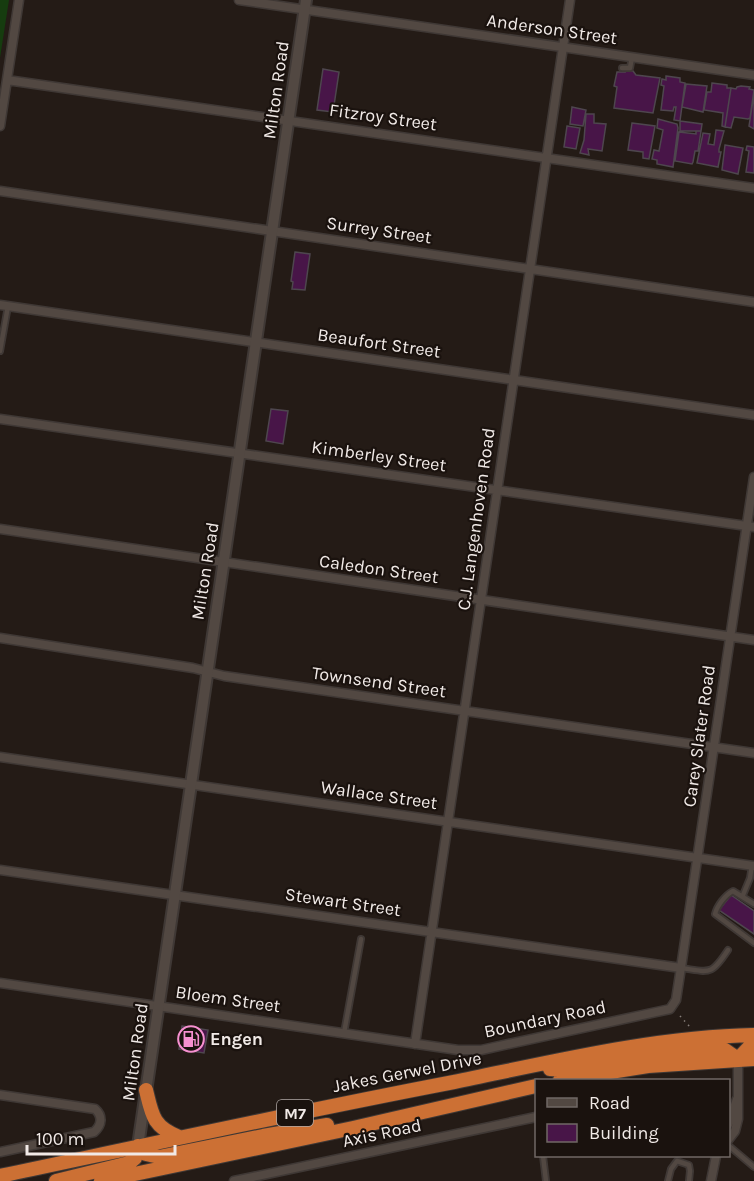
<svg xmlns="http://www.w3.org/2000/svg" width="754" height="1181" font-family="Karla,sans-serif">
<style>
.green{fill:#163c0f}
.building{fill:#481548;stroke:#4e464e;stroke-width:1.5}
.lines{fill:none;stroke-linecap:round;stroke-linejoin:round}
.service-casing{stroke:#3f3835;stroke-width:8}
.minor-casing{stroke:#3f3835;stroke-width:11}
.tertiary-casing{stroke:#3f3835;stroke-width:14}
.trunk-casing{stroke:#3f3835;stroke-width:16}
.path{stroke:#867e7a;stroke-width:1.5;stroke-dasharray:1.5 4.5;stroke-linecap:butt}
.service{stroke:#524842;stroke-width:4.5}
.minor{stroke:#524842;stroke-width:8}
.tertiary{stroke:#524842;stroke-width:10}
.trunk{stroke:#cc7034;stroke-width:14}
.labels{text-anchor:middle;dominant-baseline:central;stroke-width:4.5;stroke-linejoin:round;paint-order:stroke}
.shield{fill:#1a120e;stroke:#b0a9a6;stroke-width:1.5}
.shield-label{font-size:16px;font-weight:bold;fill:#f1eae7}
.street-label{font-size:18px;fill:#f1eae7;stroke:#1a120e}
.poi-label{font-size:18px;font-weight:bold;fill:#f1eae7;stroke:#1a120e;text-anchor:start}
</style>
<rect width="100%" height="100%" fill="#241b16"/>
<path class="green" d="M0 0H9L0 58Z"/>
<path class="building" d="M323 69 339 72 333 112 317 110Z
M624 69 633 71 636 75 660 78 653 113 614 108 617 87 614 86 617 72H625Z
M666 76 680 78V82L685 83 680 121 674 120 676 107H674L673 111 661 110 664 86 661 85 662 79 666 80Z
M712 83 727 85V88H731L725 127 722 126 723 113 704 110 707 92H711Z
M686 84 707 86 703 112 682 107Z
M741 86 750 87 749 89 754 90 750 118 748 119 734 117 731 128 725 127 731 88 736 89 737 87Z
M754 94V129L749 126Z
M572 107 586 110 583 126 570 124Z
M586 114H594V123L606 124 602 151 588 149 589 155 580 153 584 140Z
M658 119 677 124 678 128 673 167 657 164V160L652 159 654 150 659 151 663 130 657 128Z
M680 121 702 124 701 131H680Z
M632 123 655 126 649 159 643 158V152L628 150Z
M567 126 580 128 576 149 564 147Z
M716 130 724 131 719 149V152H721L718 167 697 163 703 133 710 134 708 144 714 145Z
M696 131H701L698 151H695L693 162 692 164 675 161 679 132 696 134Z
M725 145 743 148 738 174 722 170Z
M747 146 754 147V173L746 172 749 151 746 150Z
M295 252 310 254 305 290 292 289 293 282 291 281Z
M271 409 288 411 283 444 266 441Z
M731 895 754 911V934L719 910Z
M182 1026 208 1030 204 1053 179 1049Z"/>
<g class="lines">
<g class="service-casing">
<path id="service" d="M622 68H630L632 57
M0 351 8 306
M743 895 750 878 752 865
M754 904 733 891C725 895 717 906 715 914L754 943
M681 968C710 972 711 976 728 950
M344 1033 361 939
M728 1145 754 1167
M543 1156 546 1181
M668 1181 671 1169 677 1161 689 1165 690 1171 689 1181"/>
</g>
<g class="minor-casing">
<path id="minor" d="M239 0 754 75
M7 80 754 188
M0 126 19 0
M0 191 754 302
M0 305 754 415
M0 419 754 527
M0 529 754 640
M0 638 193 668 224 676 754 753
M0 757 754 866
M0 870 681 968
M0 983 458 1050H481L670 1009 676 1000 682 961 754 477
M415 1044 570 0
M0 1095 95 1109C103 1116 102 1125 94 1132L0 1152
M728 1125 737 1099
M728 1140 735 1131 738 1119V1059
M234 1181 536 1117
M711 1181 716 1156"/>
</g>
<g class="tertiary-casing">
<path id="tertiary" d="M138 1146 306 0"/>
</g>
<g class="trunk-casing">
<path id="trunk" d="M738 1059 754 1042
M550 1069 567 1070 709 1050H725L738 1059
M560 1080 648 1066 754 1059
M146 1090C152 1115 153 1127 179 1137
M138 1146 146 1154 159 1157 263 1136 327 1125
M0 1176C151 1144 302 1111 454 1082 552 1062 653 1037 754 1035
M56 1181 129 1163 135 1158 138 1146
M101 1181 353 1128 536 1086"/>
</g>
<path class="path" d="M680 1016 690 1027"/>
<use href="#service" class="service"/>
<use href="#minor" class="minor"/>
<use href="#tertiary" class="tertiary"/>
<use href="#trunk" class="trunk"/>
</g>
<defs>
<g id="fuel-ring" transform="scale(1.35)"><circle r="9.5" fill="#1a120e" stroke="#f690d0" stroke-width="1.5"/><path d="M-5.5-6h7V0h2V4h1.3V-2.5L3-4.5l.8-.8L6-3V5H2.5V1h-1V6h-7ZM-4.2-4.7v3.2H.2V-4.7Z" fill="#f690d0"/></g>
</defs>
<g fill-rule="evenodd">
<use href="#fuel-ring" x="191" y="1039"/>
</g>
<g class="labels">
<rect class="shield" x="277" y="1100" width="36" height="26" rx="4.5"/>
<g class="shield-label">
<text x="295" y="1113">M7</text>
</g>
<g class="street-label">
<text transform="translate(552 29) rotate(8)">Anderson Street</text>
<text transform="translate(276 90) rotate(-82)">Milton Road</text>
<text transform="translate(383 117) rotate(8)">Fitzroy Street</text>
<text transform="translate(379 230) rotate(8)">Surrey Street</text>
<text transform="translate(379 343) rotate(8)">Beaufort Street</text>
<text transform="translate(379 456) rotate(8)">Kimberley Street</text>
<text transform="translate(476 519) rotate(-82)">C.J. Langenhoven Road</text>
<text transform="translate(379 569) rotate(8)">Caledon Street</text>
<text transform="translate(205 571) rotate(-81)">Milton Road</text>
<text transform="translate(379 682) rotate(8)">Townsend Street</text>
<text transform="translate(699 736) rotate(-82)">Carey Slater Road</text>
<text transform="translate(379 795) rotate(8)">Wallace Street</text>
<text transform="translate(343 902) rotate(8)">Stewart Street</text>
<text transform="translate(228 999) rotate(8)">Bloem Street</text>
<text transform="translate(545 1019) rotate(-12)">Boundary Road</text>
<text transform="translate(135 1052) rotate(-82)">Milton Road</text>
<text transform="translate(407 1072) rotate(-11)">Jakes Gerwel Drive</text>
<text transform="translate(382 1133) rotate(-12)">Axis Road</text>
</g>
<g class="poi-label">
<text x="210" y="1039">Engen</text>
</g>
</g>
<rect x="535" y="1079" width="195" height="78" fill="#1a120e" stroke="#706865" stroke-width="1.5"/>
<rect x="547" y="1098" width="30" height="9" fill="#524842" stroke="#706865" stroke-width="1.5"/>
<text x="589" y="1109" font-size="18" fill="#f1eae7">Road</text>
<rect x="547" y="1124" width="30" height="18" fill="#481548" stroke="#706865" stroke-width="1.5"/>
<text x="589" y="1139" font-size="18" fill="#f1eae7">Building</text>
<path d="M27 1145v9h148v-9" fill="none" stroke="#f1eae7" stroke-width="3"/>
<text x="36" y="1145" font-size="18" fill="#f1eae7" stroke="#1a120e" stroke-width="4.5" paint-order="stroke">100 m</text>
</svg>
